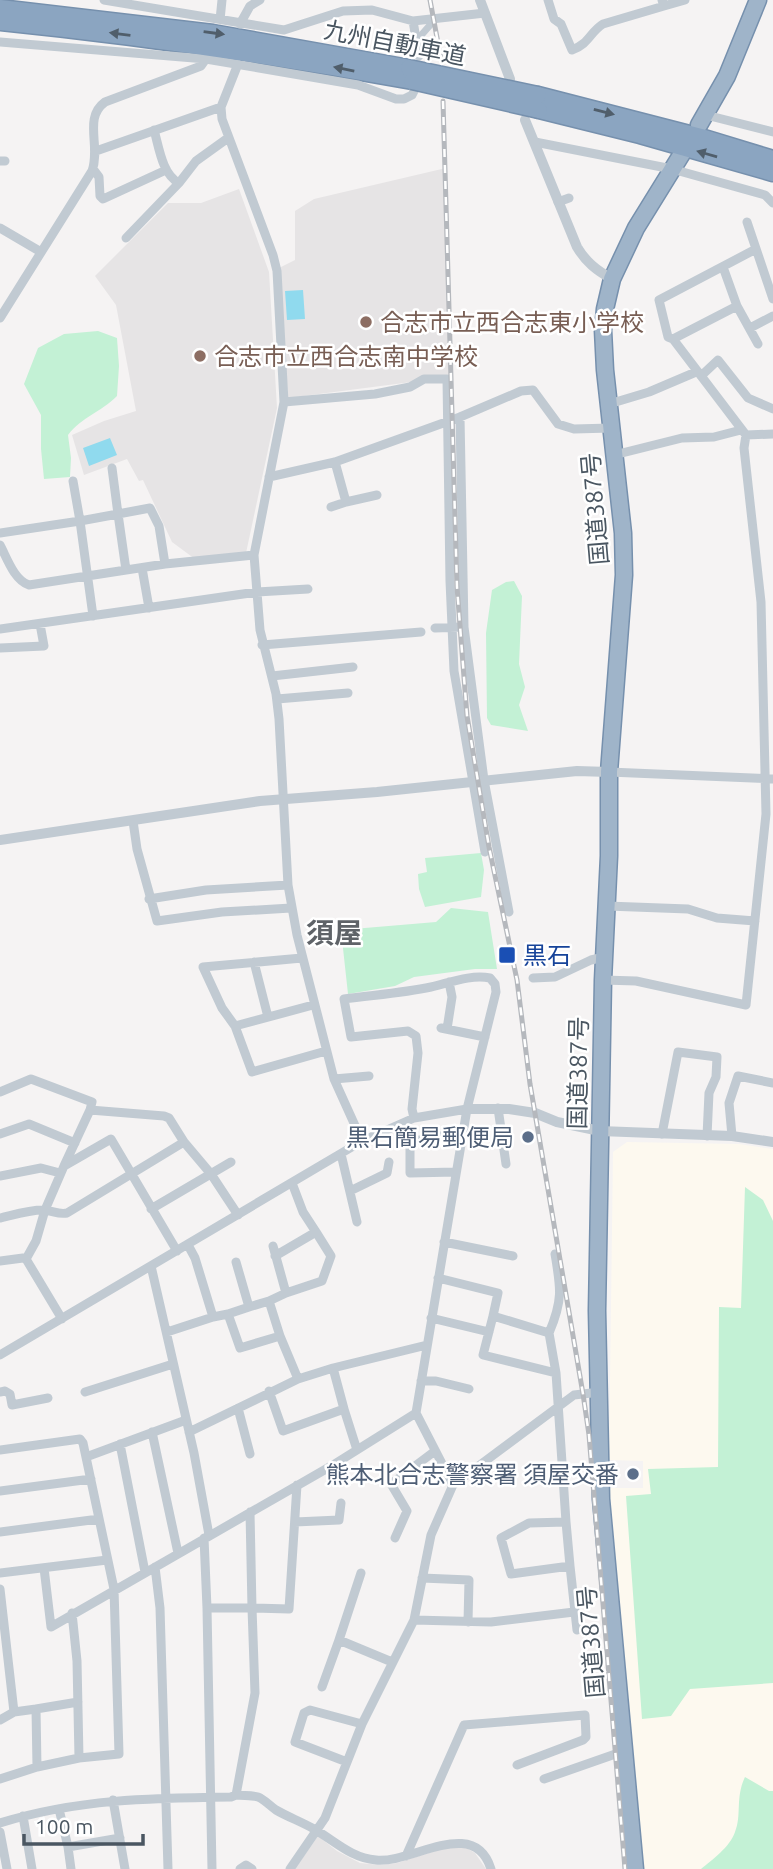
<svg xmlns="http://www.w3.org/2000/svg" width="773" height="1869" font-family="Ubuntu,'Noto Sans JP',sans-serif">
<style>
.commercial{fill:#fdf9ef}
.education{fill:#e6e4e5}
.green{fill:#c3f1d5}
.water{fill:#90daee}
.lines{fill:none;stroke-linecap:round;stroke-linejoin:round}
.trunk-casing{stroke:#7690ad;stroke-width:19}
.motorway-casing{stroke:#7690ad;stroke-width:19}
.pedestrian{stroke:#c1cad2;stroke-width:7}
.minor{stroke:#c1cad2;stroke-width:9}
.tertiary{stroke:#c1cad2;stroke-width:10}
.trunk{stroke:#9fb4c9;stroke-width:16}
.motorway{stroke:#8ba5c1;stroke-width:16}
.rail-casing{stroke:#b5b8bd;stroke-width:5}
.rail{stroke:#fff;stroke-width:2.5;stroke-dasharray:8;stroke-linecap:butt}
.motorway-bridge-casing{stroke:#7690ad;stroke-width:19;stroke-linecap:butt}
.motorway-bridge{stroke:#8ba5c1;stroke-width:16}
.oneway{fill:#505e6b}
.education-dot{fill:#8d6e63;stroke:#fff;stroke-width:2.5}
.transit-dot{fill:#1a4fb4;stroke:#fff;stroke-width:2.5}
.service-dot{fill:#5c6f8a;stroke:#fff;stroke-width:2.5}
.labels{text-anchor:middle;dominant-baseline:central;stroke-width:5;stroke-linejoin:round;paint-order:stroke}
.street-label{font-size:24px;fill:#4a5661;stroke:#fff}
.education-label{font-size:24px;fill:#785e54;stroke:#fff;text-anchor:start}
.transit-label{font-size:24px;fill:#164399;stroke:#fff;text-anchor:start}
.service-label{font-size:24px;fill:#4e5e75;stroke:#fff;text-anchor:end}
.quarter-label{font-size:28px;font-weight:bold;fill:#5f6368;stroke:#fff}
</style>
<rect width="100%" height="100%" fill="#f5f3f3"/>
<path class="commercial" d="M627 1142 739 1144 773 1149V1869H641L609 1488H643V1461L609 1460 613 1152Z"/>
<path class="education" d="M446 168 450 377 288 398 279 268 295 260V211L314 199Z
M239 189 269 272 277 408 246 553 195 559 172 542 143 480 139 481 127 459 84 475 72 435 104 421 136 411 116 305 95 276 168 203H201Z
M318 1836 337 1851 360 1863 381 1865 397 1863 448 1847H465L475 1853 486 1869H295Z"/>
<path class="green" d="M98 331 117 338 119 366 117 396C100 413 83 416 68 435L71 458 70 477 44 479 41 449V415L24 384 38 348 64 334Z
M514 581 522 596 519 664 525 687 519 705 528 731 491 725 487 718 486 633 492 590 506 582Z
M481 853 484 870 481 897 425 907 419 889 418 874 427 872 425 858Z
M451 908 488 912 497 969H475L414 977 395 986 348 994 341 930 436 922Z
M745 1187 763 1200 773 1221V1683L690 1689 671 1716 642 1719 626 1496 651 1494 648 1469 718 1467 719 1307 741 1308Z
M745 1777 769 1791H773V1869H701C712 1860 730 1847 735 1832 742 1815 735 1798 745 1777Z"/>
<path class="water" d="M303 290 305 319 287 320 285 291Z
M110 438 117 455 89 466 83 448Z"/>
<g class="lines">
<g class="trunk-casing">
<path id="trunk" d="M699 125 727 76 758 0
M635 1869 601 1499 597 1311 603 980 609 856V772L624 575 623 533 605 370 603 330 605 309 612 279 636 228 683 152"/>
</g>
<g class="motorway-casing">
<path id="motorway" d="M0 8 213 33 409 68
M0 22C138 36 275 56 412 81
M538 95 701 137 773 159
M539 110 640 135 773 173"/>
</g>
<path class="pedestrian" d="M417 40 431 24V19"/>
<path class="minor" d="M104 0 284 30 343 11 372 10 413 21 485 13
M548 0 554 19 561 24 572 50C589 44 590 32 603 24L664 6
M662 0 664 6 685 0
M220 20 222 0
M413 21 419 56
M240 24 250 6 260 0
M0 42 206 59 358 85 396 99H404L412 95 415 89
M238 64 221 107 222 119 273 255 277 271 284 402 254 555 260 630 276 694 279 719 288 885 297 935 334 1079 362 1141
M706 115 773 132
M154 130C159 147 162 174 179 183L196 161 228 138
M535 142 672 169 765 195 773 203
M96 151 221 107
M0 161H5
M93 169 99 177 100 196 103 199 166 170
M558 202 569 198
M747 222 773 299
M0 228 41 252
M126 238 179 183
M737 306 758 344
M0 318 92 171C101 146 83 118 105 102L201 66 206 59
M750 328 773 316
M673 339 668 337 659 300 756 249
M701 376 718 360 748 398 773 409
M284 402 375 394 410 387 424 379H447L450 581 454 671 485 852
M609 404 649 392 696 372
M460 417 464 627 484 780 509 912
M746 435 773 434
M614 455 682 438 714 437 741 430
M335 462 346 502 377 495
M112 468 118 514 150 508 159 526 165 564
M269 477 335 462 460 417 521 391 533 390 558 424 574 429 611 428
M73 481 80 521 118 514 126 570
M331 507 346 502
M0 533 80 521 93 616
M0 545C7 558 14 580 29 585L165 564 254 555
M142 568 149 608
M435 628 464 627
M0 629 257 592 308 589
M262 645 421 632
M0 648 44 646 40 624
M272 676 353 667
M277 699 348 693
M609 772 773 779
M133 821 137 849 157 921 222 912 291 908
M149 899 206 890 288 885
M607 906 688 909 717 918 755 921
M302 958 203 967 222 1008 235 1026 252 1072 326 1051
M254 962 268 1017
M533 978 555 977 591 960 604 957
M603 980 636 981 746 1005 766 814 761 602 744 448 746 435 673 339 737 306 723 267
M235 1026 313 1005
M441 1028 485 1037
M447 1029 452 997 449 982
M334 1079 369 1076
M0 1092 31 1079 92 1102 90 1110 64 1166
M498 1108 506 1164
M90 1110 164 1116 169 1118 184 1142 211 1174 238 1215
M0 1134 29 1124 75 1143
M662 1134 678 1052 717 1057 716 1077 709 1093 707 1136
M732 1136 729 1103 738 1076 773 1083
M341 1154 357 1222
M456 1172 410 1173V1145L415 1141 462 1132
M0 1176 41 1168 60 1173
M292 1183 303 1212 316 1232
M350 1191 387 1173 389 1162
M151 1209 231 1162
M0 1218C13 1215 29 1210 43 1210 52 1210 58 1215 67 1213L184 1142
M444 1242 513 1256
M275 1256 316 1232 331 1256 322 1281 286 1293
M0 1261 23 1258 26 1259
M151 1266 194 1453 209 1535
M438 1278 498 1293 493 1316
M269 1301 286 1293 273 1246
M249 1307 269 1301 280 1336
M228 1314 249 1307 236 1262
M431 1318 489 1332
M62 1319 26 1259 36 1241 45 1210 64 1166 111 1139 177 1251
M167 1332 213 1317 195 1258 188 1245
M549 1333C563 1300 561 1289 555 1254
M0 1355 362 1141 414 1118 467 1109
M333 1368 427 1345
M556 1373 483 1355 493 1316 549 1333 556 1373 566 1522 529 1523 501 1538 511 1574 570 1566 577 1630
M298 1379 333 1368 344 1409
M421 1381H436L469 1389
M269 1391 283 1431 344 1409 357 1450
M0 1392 5 1391 10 1394 12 1405 48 1398
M85 1392 173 1364
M238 1408 250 1454
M416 1413 453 1485
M152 1432 178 1553
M189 1432 298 1379 280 1336 240 1348 228 1314 213 1317
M120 1444 145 1572
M0 1450 80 1439 83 1443 114 1589 119 1754 79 1758
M86 1457 186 1420
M0 1491 91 1479
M295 1522 339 1520 341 1503
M566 1522 570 1566
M0 1532 99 1519
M204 1538 207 1608
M395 1538 407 1511 391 1484 435 1451
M155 1567 160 1608 168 1869
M44 1568 51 1627 333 1465 416 1413 467 1109 496 992 495 984 490 978C471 974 449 983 431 987 403 993 373 995 344 999L351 1037 408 1031 416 1036 418 1053 412 1109 414 1118
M0 1573 107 1560
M361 1573 339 1640 392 1662
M422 1578 469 1580 468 1622
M0 1589 14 1712 0 1720
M414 1620 491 1622 574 1612
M322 1687 339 1640
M36 1709 78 1702
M14 1712 36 1709 37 1767
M347 1762 295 1742 304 1713 310 1710 362 1724
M0 1779 37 1767 79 1758 77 1661 72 1613
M544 1779 624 1751
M236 1795C243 1796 252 1795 258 1797 264 1799 270 1806 276 1810 288 1817 302 1822 314 1829 335 1841 351 1858 376 1860 412 1864 474 1815 491 1869
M113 1800 125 1869
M59 1809 68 1847 120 1838
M23 1816 32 1869
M0 1823C77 1799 151 1798 231 1797L236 1795 255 1693 252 1608 289 1609 297 1485
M0 1832 7 1869
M68 1847 71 1869
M406 1856 464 1725 585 1715 586 1737 583 1740 517 1765
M212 1869 207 1608H252L250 1512
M240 1869 246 1865 252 1869
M290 1869 325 1818 362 1724 414 1620 431 1535 453 1485 574 1395 600 1392"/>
<path class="tertiary" d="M480 0 510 79
M525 120 577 247C586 262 596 270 612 279
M0 840 260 801 377 792 577 771 609 772
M467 1109H509L535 1113 557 1122 600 1131 732 1136 773 1142"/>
<use href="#trunk" class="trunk"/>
<use href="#motorway" class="motorway"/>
<g class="rail-casing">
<path id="rail" d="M430 0 441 59
M443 101 457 587 467 716 489 847 517 980 530 1084 583 1394 589 1435 625 1869"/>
</g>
<use href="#rail" class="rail"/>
<g class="motorway-bridge-casing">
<path id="motorway-bridge" d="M409 68 538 95
M412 81 539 110"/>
</g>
<use href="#motorway-bridge" class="motorway-bridge"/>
</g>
<defs><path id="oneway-solid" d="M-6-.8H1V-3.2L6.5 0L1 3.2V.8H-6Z" transform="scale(1.75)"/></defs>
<g class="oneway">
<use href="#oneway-solid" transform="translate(214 33) rotate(8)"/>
<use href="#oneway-solid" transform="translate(120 34) rotate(-173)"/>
<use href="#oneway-solid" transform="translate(344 69) rotate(-169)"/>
<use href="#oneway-solid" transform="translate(604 112) rotate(14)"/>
<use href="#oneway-solid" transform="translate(707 154) rotate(-164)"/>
</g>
<g class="education-dot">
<circle cx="366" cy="322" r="7"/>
<circle cx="200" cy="356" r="7"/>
</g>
<rect class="transit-dot" x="498" y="946" width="18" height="18" rx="3.5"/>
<g class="service-dot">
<circle cx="528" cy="1137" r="7"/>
<circle cx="633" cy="1474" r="7"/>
</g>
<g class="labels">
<g class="street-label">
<text transform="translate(395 43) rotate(11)">九州自動車道</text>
<text transform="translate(595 509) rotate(-95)">国道387号</text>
<text transform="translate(578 1073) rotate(-89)">国道387号</text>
<text transform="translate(591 1642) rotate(-95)">国道387号</text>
</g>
<g class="education-label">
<text x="380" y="322">合志市立西合志東小学校</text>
<text x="214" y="356">合志市立西合志南中学校</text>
</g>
<g class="transit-label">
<text x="523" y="955">黒石</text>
</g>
<g class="service-label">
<text x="514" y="1137">黒石簡易郵便局</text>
<text x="619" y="1474">熊本北合志警察署 須屋交番</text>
</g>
<g class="quarter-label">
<text x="334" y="932">須屋</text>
</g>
</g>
<path d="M24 1834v10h119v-10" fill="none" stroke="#4a5661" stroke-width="3.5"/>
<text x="35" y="1834" font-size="21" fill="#4a5661" stroke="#ffffff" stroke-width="5" paint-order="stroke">100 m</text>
</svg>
